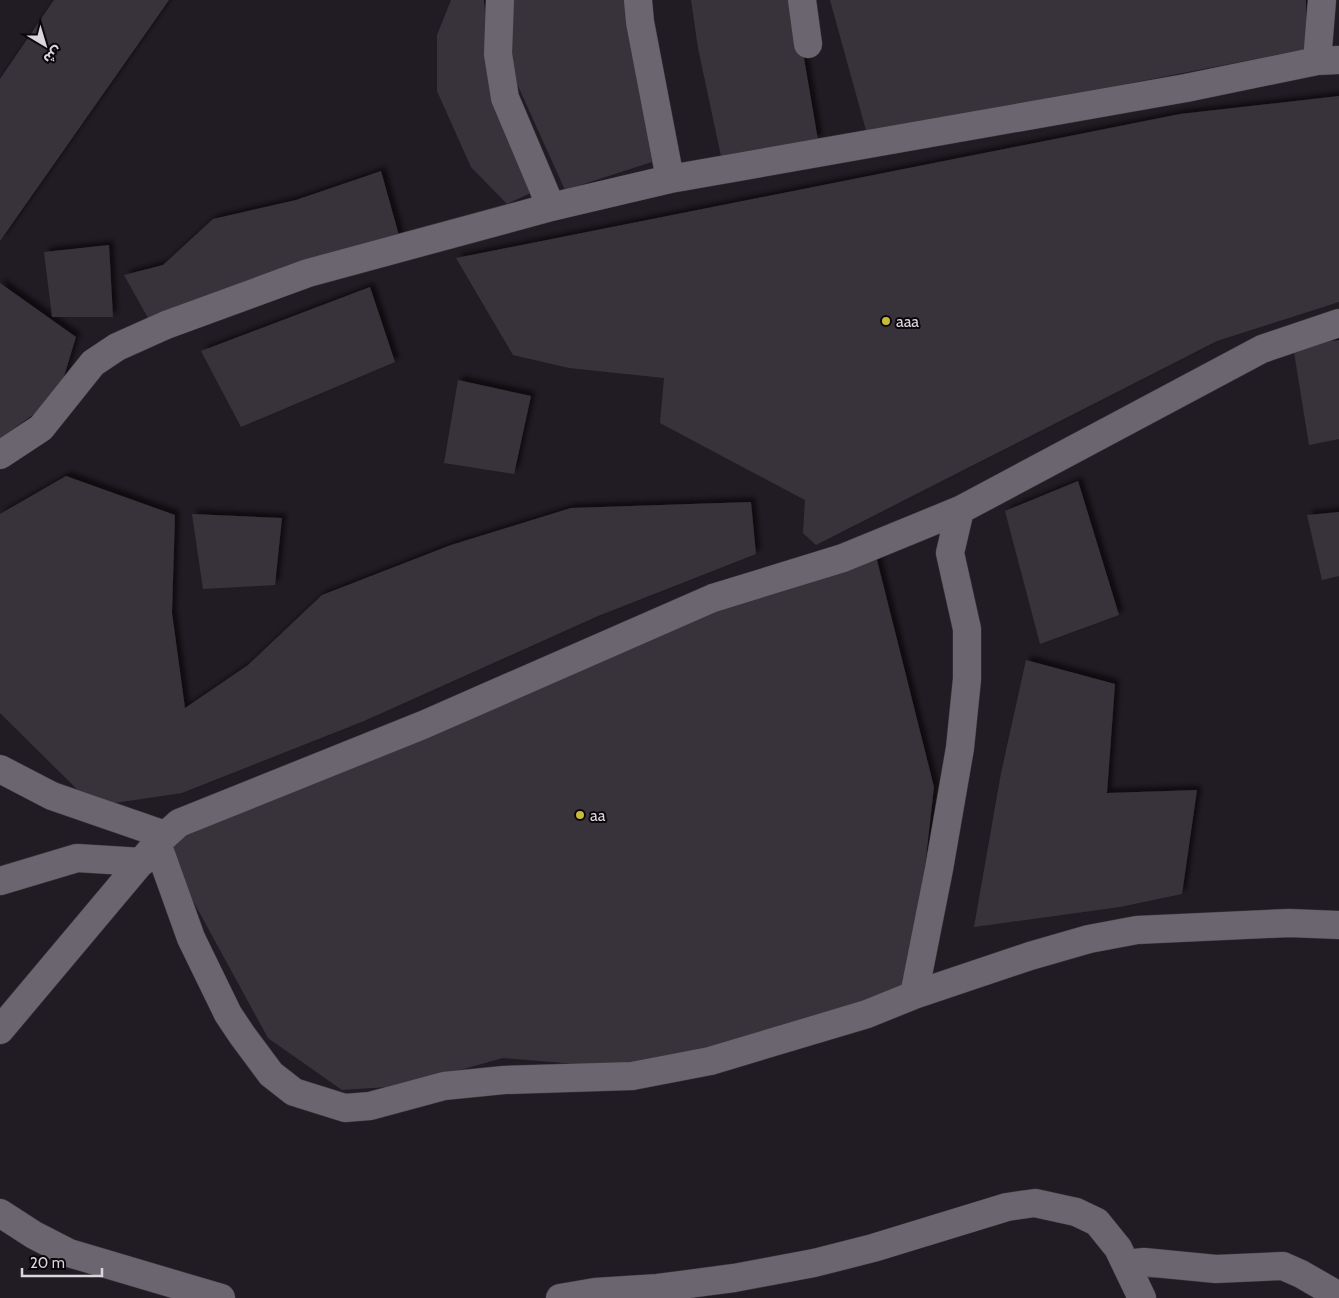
<svg xmlns="http://www.w3.org/2000/svg" width="1339" height="1298" font-family="Cabin,'Noto Sans Arabic',sans-serif">
<style>
.building{fill:#38323b;filter:url(#shadow)}
.lines{fill:none;stroke-linecap:round;stroke-linejoin:round}
.minor-casing{stroke:#3d393f;stroke-width:29}
.minor{stroke:#6b656f;stroke-width:28}
.poi-dot{fill:#caba39;stroke:#09070b;stroke-width:2}
.labels{text-anchor:middle;dominant-baseline:central;stroke-width:4;stroke-linejoin:round;paint-order:stroke}
.poi-label{font-size:16px;fill:#dad6dc;stroke:#09070b;text-anchor:start}
</style>
<defs>
<filter id="shadow"><feDropShadow dx="4.5" dy="-4.5" stdDeviation="2.5" flood-color="#0009"/></filter>
</defs>
<rect width="100%" height="100%" fill="#211c24"/>
<path class="building" d="M54 0H169L0 241V79Z
M451 0H484L492 102 535 191 507 204 471 167 437 91V35Z
M507 0H627L630 32 652 162 565 190 510 68Z
M691 0H794L818 140 721 156 698 48Z
M830 0H1306L1307 49 867 134Z
M1339 96V302L1217 341 816 545 803 533 805 500 660 423 664 378 569 368 513 355 456 258 1180 114Z
M381 171 400 239 152 325 124 275 163 265 213 219 296 200Z
M109 245 113 317H52L44 252Z
M0 283 76 337 58 396 0 439Z
M370 287 395 362 241 427 201 351Z
M1339 340V439L1309 445 1293 346Z
M458 380 531 396 514 474 444 463Z
M66 476 175 515 172 613 185 708 248 665 322 595 451 545 571 508 751 502 756 554 598 616 364 721 182 793 94 806 0 713V514Z
M1078 481 1119 615 1040 644 1005 511Z
M1339 512V576L1322 580 1307 515Z
M192 514 282 518 275 585 203 589Z
M875 552 934 787 911 990 774 1036 613 1067 503 1058 403 1086 342 1090 268 1038 161 842 615 646Z
M1026 660 1115 684 1107 793 1197 790 1182 894 1120 907 974 927 1001 773Z"/>
<g class="lines">
<g class="minor-casing">
<path id="minor" d="M500 0 498 54 505 98 551 207
M638 0 640 22 670 179
M802 0 808 44
M1317 61 1322 0
M0 455 41 428 93 363 117 347 166 325 308 273 551 207 670 179 1186 88 1317 61 1339 60
M0 769 52 796 165 835
M157 843 191 938 228 1014 242 1035 271 1074 294 1092 345 1108 370 1106 444 1086 504 1080 632 1076 710 1061 867 1014 914 995 1030 956 1089 939 1137 930 1289 923 1339 925
M0 881 77 858 142 862
M914 995 939 869 960 748 967 679V629L950 553 960 510
M0 1030 157 843 179 823 423 725 713 598 843 558 960 510 1262 349 1339 323
M0 1213 34 1235 69 1253 221 1298
M1126 1264 1144 1262 1216 1269 1283 1266 1301 1274 1339 1296
M560 1298 595 1292 658 1288 734 1278 814 1263 873 1248 1007 1207 1035 1203 1076 1212 1097 1222 1118 1248 1142 1298"/>
</g>
<use href="#minor" class="minor"/>
</g>
<g class="poi-dot">
<circle cx="886" cy="321" r="5"/>
<circle cx="580" cy="815" r="5"/>
</g>
<g class="labels">
<g class="poi-label">
<text x="896" y="321">aaa</text>
<text x="590" y="815">aa</text>
</g>
</g>
<g transform="translate(45 45) rotate(142)" stroke="#09070b" stroke-width="4" paint-order="stroke">
<path d="M0-4L9 19L0 12L-9 19Z" fill="#dad6dc"/>
<text y="-8" font-size="14" font-weight="bold" text-anchor="middle" fill="#dad6dc">ش</text>
</g>
<path d="M22 1268v8h80v-8" fill="none" stroke="#dad6dc" stroke-width="2.5"/>
<text x="30" y="1268" font-size="15" fill="#dad6dc" stroke="#09070b" stroke-width="4" paint-order="stroke">20 m</text>
</svg>
